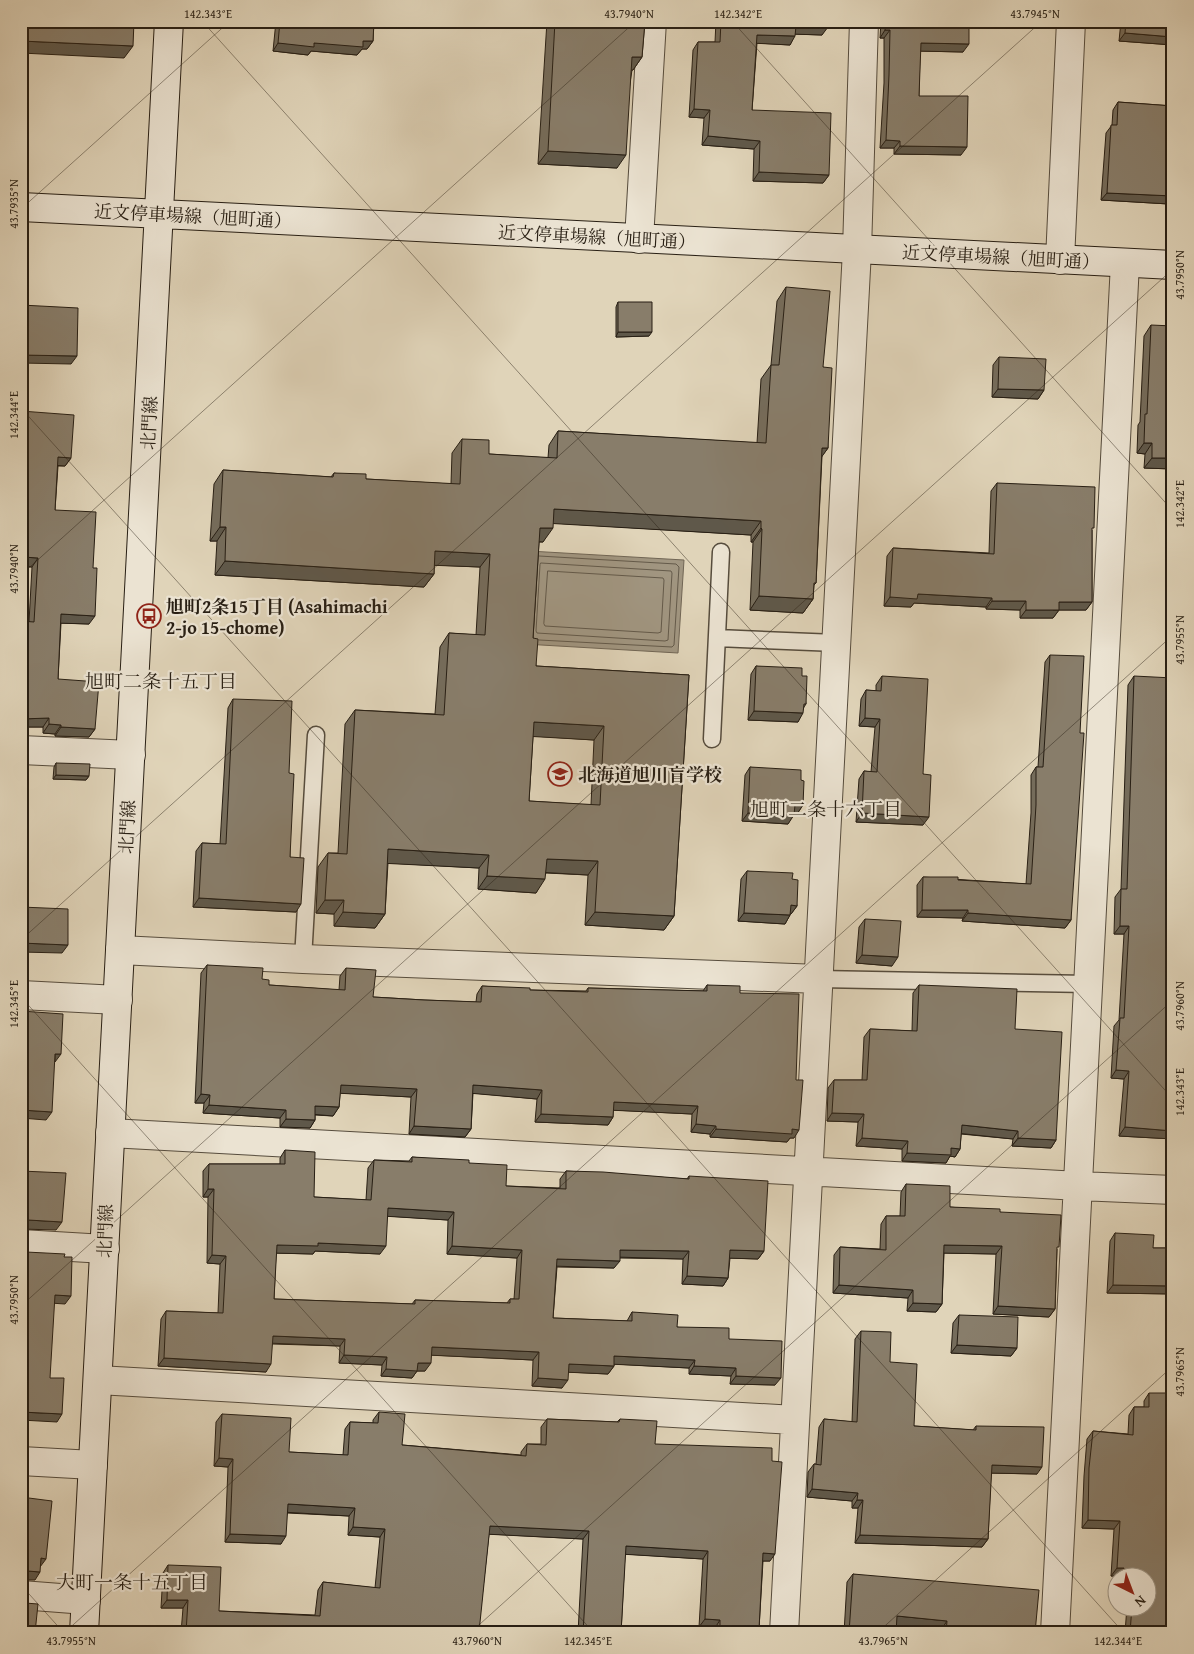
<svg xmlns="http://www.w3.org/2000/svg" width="1194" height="1654" font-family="'Gentium Book Plus','Noto Serif JP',serif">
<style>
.water{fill:#a19681;stroke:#716655}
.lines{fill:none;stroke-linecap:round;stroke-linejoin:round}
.shore{stroke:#645a4a;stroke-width:1}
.lane-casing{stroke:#564c3d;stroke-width:19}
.street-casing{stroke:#564c3d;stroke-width:30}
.secondary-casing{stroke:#281f14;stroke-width:30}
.lane{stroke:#ebe3d2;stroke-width:16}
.street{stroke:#ebe3d2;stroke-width:28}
.secondary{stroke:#ebe3d2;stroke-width:28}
.wall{fill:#756c5b;stroke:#281f14;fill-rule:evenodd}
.shaded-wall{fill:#5f584a;stroke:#281f14}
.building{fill:#887d6a;stroke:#281f14;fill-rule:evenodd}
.ticks{fill:none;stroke:#281f14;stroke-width:1;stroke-opacity:0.45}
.labels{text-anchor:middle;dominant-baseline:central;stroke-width:4.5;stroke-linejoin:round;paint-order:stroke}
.street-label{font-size:18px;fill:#281f14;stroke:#ebe3d2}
.poi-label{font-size:18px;font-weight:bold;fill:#281f14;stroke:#ebe3d2;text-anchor:start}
.neighbourhood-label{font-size:19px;fill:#281f14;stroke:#ebe3d2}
.neatline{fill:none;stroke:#281f14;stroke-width:2}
.ticks-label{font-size:12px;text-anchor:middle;fill:#281f14}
</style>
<rect width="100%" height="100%" fill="#e0d4b9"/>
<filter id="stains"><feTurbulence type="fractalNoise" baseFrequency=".004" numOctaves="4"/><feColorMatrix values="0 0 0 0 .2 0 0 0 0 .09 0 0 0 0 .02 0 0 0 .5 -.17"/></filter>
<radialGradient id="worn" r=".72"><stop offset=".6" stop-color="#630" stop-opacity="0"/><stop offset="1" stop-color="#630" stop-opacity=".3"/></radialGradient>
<path class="water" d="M529 551 684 560 678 653 524 644Z"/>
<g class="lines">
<path class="shore" d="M541 563 671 571 672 573 668 640 665 641 537 633 536 631 540 565Z
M548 571 663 578 664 580 661 632 658 633 545 626 544 624Z
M539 640 672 647 674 645 679 567 676 564 539 556"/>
<g class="lane-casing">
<path id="lane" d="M717 638 836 643
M712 739 721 552
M303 959 316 735
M819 979 1089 984"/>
</g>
<g class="street-casing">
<path id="street" d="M639 239 652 21
M1060 260 1071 21
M21 750 131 755
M120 950 303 959 819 979
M21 995 118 1000
M110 1133 1079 1186 1173 1190
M21 1244 105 1249
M98 1380 795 1420
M21 1461 93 1465
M21 1595 86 1600
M784 1633 857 250 864 21
M1055 1633 1125 263"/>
</g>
<g class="secondary-casing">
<path id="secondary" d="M21 207 1173 265
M84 1633 169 21"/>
</g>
<use href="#lane" class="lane"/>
<use href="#street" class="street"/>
<use href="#secondary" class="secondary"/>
</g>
<path class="wall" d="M276 21H374L373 41 367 49H362L357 55 311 51 308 55 273 51Z
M547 21H645L642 57 633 70H632L617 168 538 164Z
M716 21H828L822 35 795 34 790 45 757 43 752 110 829 175 823 183 753 181 754 149 702 145 704 118 689 117 693 50 698 42H715Z
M881 21H969L963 52 920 51 919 96 961 155 894 154V148H880L884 83V38H880Z
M1121 21H1173V45L1119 41Z
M1118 102 1173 106V199L1169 204 1101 200 1106 133 1112 125 1113 110Z
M786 287 823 367 828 448 822 456 816 583 814 585 813 599 803 613 750 610 753 542H751V535L553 523 543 542H539L533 638 536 666 689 675 674 916 664 930 585 925 588 875 546 873 536 893 478 889 479 868 388 863 385 914 375 928 334 926V914L316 913 318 867 328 853H338L345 724 355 710 435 714 440 647 449 633 476 635 480 567 434 565V574L424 587 215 575 217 541H210L214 484 223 470 331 477 334 473 366 479 451 484 452 453 462 439 489 454 548 458 549 445 558 431 757 443 761 379 771 365 777 301ZM533 736 594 740 591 805 529 801Z
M618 302 649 336 616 337V307Z
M1151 325 1173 469 1144 468 1145 454 1137 453 1138 425 1140 422 1144 336Z
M999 357 1044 390 1038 399 992 397 993 365Z
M21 411 71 458 65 466H58L55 510 89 624 61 623 58 679 95 729 89 737 55 736V734L43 733V727H21V621L29 622 32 567 21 566Z
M997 483 1092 530V602L1086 610H1059L1053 618H1020V610L986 609V607L914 603 911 607 884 606 887 556 893 548 989 553 991 491Z
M1050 655 1071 920 1065 928 962 921 963 918 917 917V885L923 877 1026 884 1031 813V775L1036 767H1038L1045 662Z
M756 666 802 676 806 704 804 707 798 722 748 720 751 674Z
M882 676 923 774V825L856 822 859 779 864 771 871 772 875 727 859 726 861 699 866 690 876 691V685Z
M1134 676 1173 1139 1119 1136 1124 1079 1111 1078 1114 1026 1119 1020 1124 934H1114L1115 897 1121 889 1128 685Z
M233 699 289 773 290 857 296 912 193 907 196 851 202 843 220 844 228 708Z
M56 763 89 776 86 780 53 779 54 767Z
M750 767 801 780 803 805 797 814 794 813 788 824 742 821 745 775Z
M747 871 792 879 797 906 791 914H790V915L785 924 738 921 741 879Z
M865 919 892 966 856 963 859 927Z
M207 965 262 979 269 985 339 990 340 976 346 968 373 997 424 1000 476 1002 477 994 482 986 530 990 586 991 588 988 703 991 707 985 740 993 794 1138H790L787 1142 710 1137V1134L691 1132 692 1114 613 1110V1117L608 1125 535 1122 537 1099 473 1093 471 1129 465 1137 409 1134 411 1097 340 1093 339 1107 333 1116 315 1115V1120L310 1128 280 1127V1118L203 1113 204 1103H195L201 973Z
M919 985 1015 1029 1056 1140 1051 1148 1012 1146 1013 1139 961 1134 960 1149 955 1157 950 1156 946 1163 902 1161V1149L856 1146 858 1122 827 1121 828 1088 834 1080H862L864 1037 870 1029 912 1031 913 993Z
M285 1150 314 1197 366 1200 368 1168 374 1160 409 1161 412 1157 469 1163 506 1186 560 1188V1179L566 1171 687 1179 689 1176 764 1251 758 1259 730 1258 728 1278 723 1286 682 1284 683 1259 620 1258 614 1268 557 1267 553 1318 627 1321 632 1312 677 1327 729 1339 775 1385 730 1384 731 1376 689 1374V1368L614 1364V1366L608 1374 568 1372 562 1388 532 1386 533 1360 431 1355 425 1371H417L412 1378 381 1376 382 1365 339 1363 340 1346 272 1344 266 1372 158 1366 161 1319 166 1311 218 1313 220 1264 207 1263 208 1197H203V1171L209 1164H280V1158ZM387 1216 448 1220 447 1254 517 1258 514 1299H510L507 1303 415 1300 412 1304 274 1299 276 1253 313 1254 315 1251 380 1254Z
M906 1184 950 1207 1000 1212 1057 1249 1055 1309 1049 1317 993 1314 996 1254 944 1253 942 1304 936 1312 907 1311 908 1298 833 1293 834 1255 840 1247 880 1249 881 1224 886 1216H900L901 1192Z
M1115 1233 1153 1248H1173V1294L1107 1293 1110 1241Z
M959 1315 1017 1348 1011 1356 951 1353 953 1323Z
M861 1331 890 1362 914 1426 973 1430 976 1426 1037 1474 991 1473 988 1539 982 1547 855 1543 858 1508H852V1501L807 1497 808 1472 814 1464H816L819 1427 824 1419 852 1422 855 1339Z
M1149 1393 1173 1633H1125L1127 1606H1146V1576H1111L1114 1529 1082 1528 1084 1476 1087 1439 1093 1431 1128 1434 1129 1415 1134 1407H1144V1401Z
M379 1412 402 1445 521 1455V1452L527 1444H541V1427L547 1419 617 1422 620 1419 655 1444 770 1561H763L759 1629 771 1633H715V1628L699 1627 703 1559 625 1554 621 1633H578L583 1539 489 1534 478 1633H181L183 1608H161L163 1573 168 1565 219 1611 315 1615 318 1590 323 1582 375 1588 380 1537 348 1535 349 1516 287 1513 281 1544 225 1542 228 1467 214 1466 216 1422 222 1414 289 1452 343 1455 345 1429 350 1422 373 1423V1420Z
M853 1574 1035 1633H941V1630L896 1626V1633H844L847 1582Z"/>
<path class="shaded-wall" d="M796 26 828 27 822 35 790 34Z
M885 30H890L884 38H880Z
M1125 33 1173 37V45L1119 41Z
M757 35 795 36 790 45 751 43Z
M21 41 133 46 124 58 21 53Z
M363 41H373L367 49H362L357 55 311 51 308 55 273 51 278 43H314Z
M921 43 969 44 963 52 915 51Z
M632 57H642L633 70H623Z
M694 109 710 110 704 118 689 117Z
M708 136 760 141 754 149 702 145Z
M886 140 900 141 894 148H880Z
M900 146 967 147 961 155 894 154Z
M548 151 626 155 617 168 538 164Z
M759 172 829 175 823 183 753 181Z
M1107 193 1173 196V199L1169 204 1101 200Z
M618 332H652L649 336 616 337Z
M21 355 77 356 71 364 21 363Z
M998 389 1044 390 1038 399 992 397Z
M1144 443H1152L1145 454 1137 453Z
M822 448H828L818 462Z
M58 457 71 458 65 466 52 465Z
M1152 458H1173V469L1144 468Z
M554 509 761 521 751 535 544 523Z
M21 510H26L21 516Z
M220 527H226L217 541H210Z
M540 528H553L543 542 530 541Z
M761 528 762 529 753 542H751Z
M435 551 490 554 480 567 426 565Z
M23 557 38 558 32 567 21 566V560Z
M225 561 434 574 424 587 215 575Z
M918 594 992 598 986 607 914 603 911 607 884 606 890 597Z
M759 596 813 599 803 613 750 610Z
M992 601H1026L1020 610 986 609Z
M1059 602H1092L1086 610H1053Z
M1026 610H1059L1053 618H1020Z
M61 614 95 616 89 624 55 623Z
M754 711 803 713 798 722 748 720Z
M49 718 43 727H21V719Z
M865 718 880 719 875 727 859 726Z
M534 722 604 726 594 740 524 736Z
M49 724 61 725 55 734 43 733Z
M61 727 95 729 89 737 55 736Z
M56 775 89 776 86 780 53 779Z
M795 805H803L797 814 789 813Z
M748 813 794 815 788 824 742 821Z
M862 813 929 817 923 825 856 822Z
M388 849 489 855 479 868 379 863Z
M547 859 598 861 588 875 537 872Z
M487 876 545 879 536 893 478 889Z
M199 898 301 904 296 912 193 907Z
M325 900H344L334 914 316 913Z
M791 905 797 906 791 914H785Z
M922 910H968L963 918 917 917Z
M343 912 385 914 375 928 334 926Z
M595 912 674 916 664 930 585 925Z
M744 913 790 915 785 924 738 921Z
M968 913 1071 920 1065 928 962 921Z
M1120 926H1129L1124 934H1114Z
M21 943 68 945 62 953 21 952Z
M862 955 898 957 892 966 856 963Z
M55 1054H61L55 1062Z
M1116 1070 1129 1071 1124 1079 1111 1078Z
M341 1085 378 1086 417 1089 411 1097 335 1093Z
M473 1085 542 1090 537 1099 468 1093Z
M201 1094 210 1095 204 1103H195Z
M614 1102 698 1106 692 1114 608 1110Z
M209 1105 286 1110 280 1118 203 1113Z
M315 1106 339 1107 333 1116 310 1114Z
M21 1110 52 1112 46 1120 21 1118Z
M832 1113 864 1114 858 1122 827 1121Z
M541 1114 613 1117 608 1125 535 1122Z
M286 1119 315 1120 310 1128 280 1127Z
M696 1124 716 1126 710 1134 691 1132Z
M962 1125 1018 1131 1013 1139 956 1133Z
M414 1126 471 1129 465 1137 409 1134Z
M1125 1127 1173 1131V1139L1119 1136Z
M716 1129H792L799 1130 794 1138H790L787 1142 710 1137Z
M862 1138 908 1141 902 1149 856 1146Z
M1018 1138 1056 1140 1051 1148 1012 1146Z
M951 1148 960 1149 955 1157 950 1156 946 1163 902 1161 907 1153Z
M208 1189H214L208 1197H203Z
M388 1208 454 1212 448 1220 382 1216Z
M28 1220 62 1222 56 1230 21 1229V1222Z
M318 1243 386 1246 380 1254 315 1251 313 1254 271 1253 277 1245Z
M944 1245 1002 1246 996 1254 939 1253Z
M452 1246 522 1250 517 1258 447 1254Z
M620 1250 689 1251 683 1259 615 1257Z
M730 1250 764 1251 758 1259 725 1258Z
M212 1255 226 1256 220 1264 207 1263Z
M557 1259 620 1261 614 1268 552 1266Z
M687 1276 728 1278 723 1286 682 1284Z
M839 1285 913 1290 908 1298 833 1293Z
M1113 1285 1173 1286V1294L1107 1293Z
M55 1295 71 1296 65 1304 50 1303Z
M913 1303 942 1304 936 1312 907 1311Z
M998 1306 1055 1309 1049 1317 993 1314Z
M273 1336 345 1339 340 1346 267 1343Z
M957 1345 1017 1348 1011 1356 951 1353Z
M432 1347 539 1352 533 1360 427 1355Z
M344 1355 387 1357 382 1365 339 1363Z
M614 1356 695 1360 689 1368 609 1364Z
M164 1358 271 1364 266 1372 158 1366Z
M418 1363H431L425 1371H417L412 1378 381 1376 386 1369Z
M569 1364 614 1366 608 1374 563 1372Z
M694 1366 736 1368 731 1376 689 1374Z
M736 1376 781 1378 775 1385 730 1384Z
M538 1378 568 1380 562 1388 532 1386Z
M21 1412 62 1414 57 1422 21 1420Z
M219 1458 233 1459 228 1467 214 1466Z
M992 1465 1042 1467 1037 1474 986 1473Z
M812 1489 858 1493 852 1501 807 1497Z
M857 1500H863L858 1508H852Z
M288 1504 355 1508 349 1516 282 1512Z
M1088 1520 1120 1521 1114 1529 1082 1528Z
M490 1526 589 1531 583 1539 484 1534Z
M353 1527 385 1529 380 1537 348 1535Z
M230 1534 286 1536 281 1544 225 1542Z
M860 1535 988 1539 982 1547 855 1543Z
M626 1546 708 1551 703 1559 620 1554Z
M763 1553 775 1554 770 1561H758Z
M41 1558 46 1559 40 1567Z
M1117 1568H1124L1118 1576H1111Z
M28 1571 40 1572 35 1580H21V1573Z
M167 1600H188L183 1608H161Z
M897 1616 947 1621 941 1630 891 1625Z
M705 1619 720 1620 715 1628 699 1627Z
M442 1628 479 1632 478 1633H439Z"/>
<path class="building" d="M21 21H134L133 46 21 41Z
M280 21H374L373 41H363V47L314 43V47L278 43Z
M555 21H645L642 57H632L626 155 548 151Z
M721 21H828V27L796 26 795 36 757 35 752 110 831 113 829 175 759 172 760 141 708 136 710 110 694 109 698 42H720Z
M886 21H969V44L921 43 919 96H968L967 147 900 146V141L886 140 889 75 890 30H885Z
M1126 21H1173V37L1125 33Z
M1118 102 1173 106V196L1107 193 1111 125H1117Z
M786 287 830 291 823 367 832 368 828 448H822L816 583H814L813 599 759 596 762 529 761 528V521L554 509 553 528H540L533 638 538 639 536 666 689 675 674 916 595 912 598 861 547 859 545 879 487 876 489 855 388 849 385 914 343 912 344 900H325L328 853 347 854 355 710 444 715 449 633 485 635 490 554 435 551 434 574 225 561 226 527H220L223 470 333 477 334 473 366 474V479L460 484 462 439 489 440V454L557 458 558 431 766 443 771 365H779ZM534 722 604 726 600 805 529 801Z
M618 302H652V332H618Z
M21 305 78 308 77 356 21 355Z
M1151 325 1173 326V458H1152V443H1144L1145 414H1147Z
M999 357 1046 359 1044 390 998 389Z
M21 411 74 415 71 458 58 457 55 510 96 512 93 568H97L95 616 61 614 58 679 99 682 95 729 61 727V725L49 724V718L21 719V621L34 622 38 558 23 557 26 510H21Z
M997 483 1095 487 1094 528H1092V602H1059V610H1026V601H992V598L918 594 917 599 890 597 893 548 994 554Z
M1050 655 1084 656 1080 733H1084L1071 920 968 913V910H922L923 877H958V880L1031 884 1036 805V767H1043Z
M756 666 802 668V676H807L806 704H804L803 713 754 711Z
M882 676 928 679 923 774 931 775 929 817 862 813 864 771 877 772 880 719 865 718 866 690 881 691Z
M1134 676 1173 678V1131L1125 1127 1129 1071 1116 1070 1120 1018H1124L1129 926H1120L1121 889H1127Z
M233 699 292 701 289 773 294 774 290 857 304 858 301 904 199 898 202 843 226 844Z
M56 763 90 764 89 776 56 775Z
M750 767 801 770V780L804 781 803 805H795L794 815 748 813Z
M747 871 793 873 792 879 798 880 797 906 791 905 790 915 744 913Z
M21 907 68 909V945L21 943Z
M865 919 901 921 898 957 862 955Z
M207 965 263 968 262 979 269 980V985L345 990 346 968 376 970 373 997 424 1000 481 1002 482 986 530 988V990L588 992V988L707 991V985L740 986V993L799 994 796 1080H803L799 1130 792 1129V1134L716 1129V1126L696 1124 698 1106 614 1102 613 1117 541 1114 542 1090 473 1085 471 1129 414 1126 417 1089 341 1085 339 1107 315 1106V1120L286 1119V1110L209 1105 210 1095 201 1094Z
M919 985 1017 989 1015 1029 1062 1032 1056 1140 1018 1138V1131L962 1125 960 1149 951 1148V1155L907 1153 908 1141 862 1138 864 1114 832 1113 834 1080H867L870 1029 917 1031Z
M21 1011 63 1014 61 1054H55L52 1112 21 1110Z
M285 1150 315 1152 314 1197 371 1200 374 1160 412 1162V1157L469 1160V1163L507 1165 506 1186 566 1189V1171L603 1172 689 1179V1176L768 1181 764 1251 730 1250 728 1278 687 1276 689 1251 620 1250V1261L557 1259 553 1318 632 1321V1312L678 1315 677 1327 729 1328V1339L782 1341 781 1378 736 1376V1368L694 1366 695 1360 614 1356V1366L569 1364 568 1380 538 1378 539 1352 432 1347 431 1363H418L417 1371 386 1369 387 1357 344 1355 345 1339 273 1336 271 1364 164 1358 166 1311 223 1313 226 1256 212 1255 214 1189H208L209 1164H285ZM388 1208 454 1212 452 1246 522 1250 519 1299H510V1303L415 1300V1304L274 1299 277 1245 318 1246V1243L386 1246Z
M21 1171 66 1173 62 1222 28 1220 21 1222Z
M906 1184 950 1186V1207L1000 1209V1212L1061 1215 1059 1247H1057L1055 1309 998 1306 1002 1246 944 1245 942 1304 913 1303V1290L839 1285 840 1247 886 1250V1216H905Z
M1115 1233 1154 1235 1153 1248H1173V1286L1113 1285Z
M21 1250 26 1252 65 1254 64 1257H72L71 1296 55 1295 50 1378H64L62 1414 21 1412Z
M959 1315 1018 1317 1017 1348 957 1345Z
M861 1331 891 1332 890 1362 917 1364 914 1426 976 1430V1426L1044 1427 1042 1467 992 1465 988 1539 860 1535 863 1500H857L858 1493 812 1489 814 1464 821 1465 824 1419 857 1422Z
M1149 1393H1173V1633H1130L1132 1606H1146V1576H1124V1568H1117L1120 1521 1088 1520 1089 1468 1093 1431 1133 1435 1134 1407H1149Z
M379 1412 405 1414 402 1445 526 1456 527 1444 546 1445 547 1419 619 1422 620 1419 657 1421 655 1444 772 1448V1461L782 1462 775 1554 763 1553 759 1629 772 1630 771 1633H720V1620L705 1619 708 1551 626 1546 621 1633H583L589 1531 490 1526 479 1632 442 1628V1633H186L188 1600H167L168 1565 221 1567 219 1611 320 1616 323 1582 380 1588 385 1529 353 1527 355 1508 288 1504 286 1536 230 1534 233 1459 219 1458 222 1414 291 1418 289 1452 348 1455 350 1422 378 1423Z
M21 1497 52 1501 46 1559 41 1558 40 1572 28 1571 21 1573Z
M853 1574 1039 1590 1035 1633H946L947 1621 897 1616 896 1633H849Z
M21 1601 25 1603 38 1604 35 1633H21Z"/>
<path class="ticks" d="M202 21 1173 1099M732 21 1173 511M21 209 230 21M21 408 1124 1633M21 575 636 21M21 940 1042 21M21 997 594 1633M21 1306 1173 269M21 1585 64 1633M64 1633 1173 635M470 1633 1173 1000M877 1633 1173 1366"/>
<defs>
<g id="bus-ring" transform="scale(1.25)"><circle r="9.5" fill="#ebe3d2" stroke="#8f2418" stroke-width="1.5"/><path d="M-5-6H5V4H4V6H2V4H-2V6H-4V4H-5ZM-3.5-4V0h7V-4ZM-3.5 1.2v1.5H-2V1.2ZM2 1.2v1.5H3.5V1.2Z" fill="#8f2418"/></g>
<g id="school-ring" transform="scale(1.25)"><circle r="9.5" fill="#ebe3d2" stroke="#8f2418" stroke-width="1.5"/><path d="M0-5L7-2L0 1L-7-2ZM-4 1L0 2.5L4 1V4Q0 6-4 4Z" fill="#8f2418"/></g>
</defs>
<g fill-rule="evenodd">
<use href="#bus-ring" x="149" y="616"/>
<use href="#school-ring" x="560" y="774"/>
</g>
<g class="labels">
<g class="street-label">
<text transform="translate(193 216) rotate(3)">近文停車場線（旭町通）</text>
<text transform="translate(597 237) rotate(3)">近文停車場線（旭町通）</text>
<text transform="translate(1001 257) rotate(3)">近文停車場線（旭町通）</text>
<text transform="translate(149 423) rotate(-87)">北門線</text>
<text transform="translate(127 827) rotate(-87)">北門線</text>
<text transform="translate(105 1231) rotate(-88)">北門線</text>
</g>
<g class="poi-label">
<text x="166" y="606">旭町2条15丁目 (Asahimachi<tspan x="166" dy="21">2-jo 15-chome)</tspan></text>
<text x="578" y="774">北海道旭川盲学校</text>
</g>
<g class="neighbourhood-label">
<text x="161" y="681">旭町二条十五丁目</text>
<text x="826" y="809">旭町二条十六丁目</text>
<text x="132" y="1582">大町一条十五丁目</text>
</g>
</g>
<rect width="1194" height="1654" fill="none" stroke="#e0d4b9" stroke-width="55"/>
<g transform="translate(1132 1592) rotate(138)"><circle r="24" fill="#ebe3d2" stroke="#9d9586"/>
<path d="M0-4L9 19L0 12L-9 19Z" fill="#8f2418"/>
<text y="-8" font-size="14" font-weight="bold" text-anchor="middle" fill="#281f14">N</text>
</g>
<rect x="28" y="28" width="1138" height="1598" class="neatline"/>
<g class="ticks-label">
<text x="208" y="18">142.343°E</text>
<text x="629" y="18">43.7940°N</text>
<text x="738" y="18">142.342°E</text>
<text x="1035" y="18">43.7945°N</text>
<text transform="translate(14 204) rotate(-90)" y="4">43.7935°N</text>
<text transform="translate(1180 275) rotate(-90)" y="4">43.7950°N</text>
<text transform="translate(14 415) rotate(-90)" y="4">142.344°E</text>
<text transform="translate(1180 504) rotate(-90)" y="4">142.342°E</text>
<text transform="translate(14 569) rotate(-90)" y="4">43.7940°N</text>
<text transform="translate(1180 640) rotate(-90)" y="4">43.7955°N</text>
<text transform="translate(14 1004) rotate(-90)" y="4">142.345°E</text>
<text transform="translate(1180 1006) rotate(-90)" y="4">43.7960°N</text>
<text transform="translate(1180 1092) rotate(-90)" y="4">142.343°E</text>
<text transform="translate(14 1300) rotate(-90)" y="4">43.7950°N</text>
<text transform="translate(1180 1372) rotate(-90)" y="4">43.7965°N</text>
<text x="71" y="1645">43.7955°N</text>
<text x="477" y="1645">43.7960°N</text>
<text x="588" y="1645">142.345°E</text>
<text x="883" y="1645">43.7965°N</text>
<text x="1118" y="1645">142.344°E</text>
</g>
<rect width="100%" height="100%" filter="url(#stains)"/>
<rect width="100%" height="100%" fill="url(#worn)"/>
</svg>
